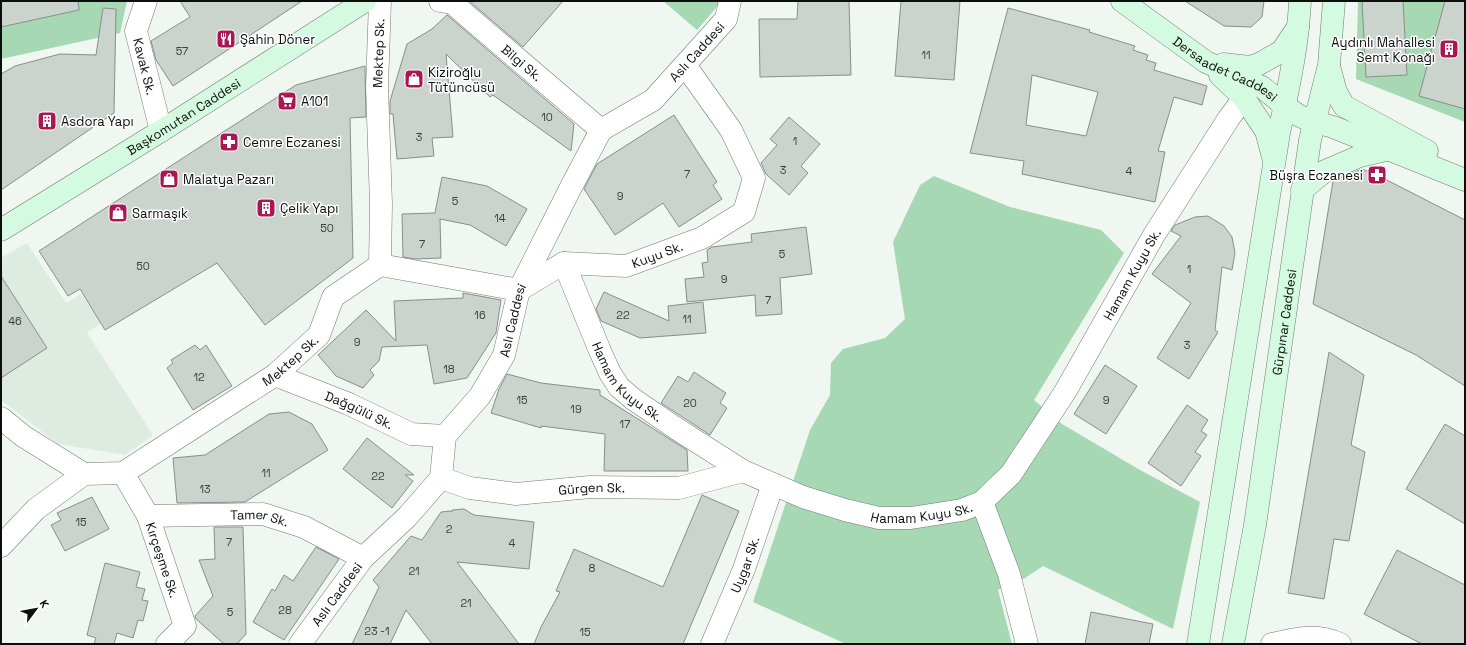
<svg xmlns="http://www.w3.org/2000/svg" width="1466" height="645" font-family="'Space Grotesk',sans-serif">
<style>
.built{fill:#deebe1}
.green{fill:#a6d8b3}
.building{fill:#cbd3cd;stroke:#888f8a;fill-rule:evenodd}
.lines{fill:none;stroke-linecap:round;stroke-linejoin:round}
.street-casing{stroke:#747a75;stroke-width:23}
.secondary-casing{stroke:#747a75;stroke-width:23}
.street{stroke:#fff;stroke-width:22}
.secondary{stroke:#d4fae1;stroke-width:22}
.labels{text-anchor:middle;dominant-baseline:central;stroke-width:3;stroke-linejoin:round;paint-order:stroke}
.number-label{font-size:11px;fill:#3b3f3c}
.poi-label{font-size:13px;fill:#0b0e0c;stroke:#fff;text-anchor:start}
.street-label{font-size:13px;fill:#0b0e0c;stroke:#fff}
</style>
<rect width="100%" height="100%" fill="#f0f7f1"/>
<path class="built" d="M27 243 66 303 81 294 101 323 87 333 153 435 125 455 58 444 1 400V258Z"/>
<path class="green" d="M1 1H127L120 33 1 59Z
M663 1H722L697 30Z
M1358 1H1465V122L1356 79Z
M934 176 1010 207 1101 230 1124 253 1034 400 1062 424 1140 470 1200 502 1173 629 1043 566 1025 578 998 590 1012 644H846L753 602 810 430 830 395 831 363 843 349 885 338 905 319 893 242 920 185Z"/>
<path class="building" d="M1 1H78L79 10 1 27Z
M180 1H302L173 86 156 60 151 41 190 17Z
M469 1H563L523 47Z
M798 1H849L851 75 760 77 759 19H797Z
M901 1H960L954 80 895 76Z
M1185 1H1264L1262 17 1251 27 1224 26Z
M1362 1H1403L1407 75 1366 77Z
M1445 1H1465V109L1419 96Z
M103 8 116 9 114 113 1 190V74L15 66 60 54 96 55Z
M1008 8 1090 30 1089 32 1135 46 1133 50 1148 55 1146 60 1156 63 1154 70 1207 86 1202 105 1174 97 1158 151 1165 152 1155 202 1022 174 1024 161 970 153ZM1032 75 1098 92 1086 136 1026 125Z
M447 15 574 124 571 151 493 95 490 97 446 54 453 137 432 138 434 156 397 159 393 114H390V101L407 44 432 29Z
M365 66 366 117 350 118 353 258 265 325 217 263 105 330 80 289 68 296 39 251 296 85Z
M674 115 717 182 713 185 722 199 679 227 663 203 615 235 584 189 597 164Z
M789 117 820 144 801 166 808 173 789 195 766 174 761 163 777 145 770 139Z
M1362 169 1377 175 1465 220V386L1416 355 1313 304 1333 181Z
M442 177 487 186 527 209 506 246 470 225 440 219 441 258 415 259 403 257 402 214 435 213Z
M1208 216 1224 226 1232 237 1235 253 1232 270 1222 267 1215 330 1218 332 1189 379 1157 358 1191 303 1152 274 1181 236 1171 231 1175 225 1195 217Z
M806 227 812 274 780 278 782 314 756 316 755 295 687 302 685 279 704 277 702 263 708 262 707 250 712 247 752 242 751 234Z
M1 276 47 348 1 378Z
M604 292 669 321 668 306 703 302 706 333 640 338 601 321 596 309Z
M463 293 501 300 496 333 467 378 434 384 427 345 382 347 379 361 370 370 374 375 363 388 336 376 318 355 366 310 396 341 394 301 463 298Z
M195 345 200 350 206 345 232 386 193 410 167 368 173 363 171 360Z
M1329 352 1364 375 1351 445 1365 452 1349 541 1334 539 1324 599 1288 593Z
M1105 365 1137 386 1106 434 1074 414Z
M694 372 726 393 720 403 727 408 710 435 661 403 678 376 688 382Z
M507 374 541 383 600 390V395L687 450 688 471H604L605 434 541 426V428L491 413 499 389Z
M1187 405 1208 420 1201 431 1207 435 1195 452 1201 456 1181 486 1148 463Z
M289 412 312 424 328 450 245 502 177 503 173 458 205 455 269 414Z
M1445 424 1465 436V524L1406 489Z
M367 438 414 475H405L413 481 392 508 343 469Z
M702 495 739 511 683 644H534L541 627 560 592 556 591 574 549 663 587Z
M92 497 109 529 65 551 51 525 61 520 57 513Z
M464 509 474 515 534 522 529 569 457 562 519 644H432L406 610 390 644H352L379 587 373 580 411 536 422 540 441 512 450 511 452 512V510Z
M214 527H243L246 634 237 644H224L196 619 195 616 213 596 199 560 215 559Z
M316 547 339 559 284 640 253 622 272 589 275 591 284 575 293 581Z
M1397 550 1465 585V644H1422L1364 614Z
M105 563 140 572 136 587 145 589 142 600 148 601 143 621 138 620 133 638 117 633 114 644H94L96 638 87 635Z
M1091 612 1153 624 1149 644H1085Z"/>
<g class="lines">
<g class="street-casing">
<g id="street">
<path id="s1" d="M146 1 136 31 161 131"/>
<path id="s2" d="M440 1 452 3 601 130"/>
<path id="s3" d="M564 263 600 351 610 373 619 387 633 399 677 429 743 471 803 497 845 510 879 518H911L962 510 982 502 1011 474 1065 392 1154 235 1229 118 1244 98"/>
<path id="s4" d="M380 265 519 290 564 263 626 266 702 238 744 212 754 178 731 130 685 65"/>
<path id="s5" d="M275 375 349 404 411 434 445 436"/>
<path d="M1 418 23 436 84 474"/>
<path id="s6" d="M123 473 148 516 185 626 167 644"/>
<path id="s7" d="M441 478 470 488 516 494 590 487 679 488 743 471"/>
<path d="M982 502 1009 574 1027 644"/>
<path id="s8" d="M148 516 263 514 304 527 363 558"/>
<path id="s9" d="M1 546 36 509 84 474 123 473 275 375 319 335 333 297 380 265 381 204 377 87 380 1"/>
<path id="s10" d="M300 644 363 558 407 517 441 478 445 436 480 396 504 355 519 290 570 189 601 130 653 100 726 19 730 1"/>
<path id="s11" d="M712 644 744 569 773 484"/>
<path d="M1272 644C1296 638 1317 633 1340 644"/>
</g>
</g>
<g class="secondary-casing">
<g id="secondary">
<path id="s12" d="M1122 1 1206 62 1262 87 1285 106 1298 115 1306 119 1333 127 1465 180"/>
<path d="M1223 64 1250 67 1259 64 1282 51 1298 27"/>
<path d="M1329 66 1336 92 1344 106 1427 151"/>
<path d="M1220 75 1244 98 1266 131 1273 157"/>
<path d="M1302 190 1325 171 1360 156 1390 149"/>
<path id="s13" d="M1 230 161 131 365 1"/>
<path d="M1198 644 1279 133C1288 89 1298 46 1300 1"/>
<path id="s14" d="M1233 644 1255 525 1310 140 1329 65 1334 1"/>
</g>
</g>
<use href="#street" class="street"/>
<use href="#secondary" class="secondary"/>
</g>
<defs>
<g id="restaurant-square" transform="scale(1)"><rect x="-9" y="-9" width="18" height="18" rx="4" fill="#a91854" stroke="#fff"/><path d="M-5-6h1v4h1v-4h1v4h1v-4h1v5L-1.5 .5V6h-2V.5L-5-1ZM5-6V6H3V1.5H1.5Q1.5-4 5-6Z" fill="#fff"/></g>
<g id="building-square" transform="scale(1)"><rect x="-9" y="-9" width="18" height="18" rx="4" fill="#a91854" stroke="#fff"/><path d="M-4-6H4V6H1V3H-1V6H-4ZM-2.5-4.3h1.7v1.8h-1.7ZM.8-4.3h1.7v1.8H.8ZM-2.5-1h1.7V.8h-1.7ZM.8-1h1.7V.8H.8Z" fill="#fff"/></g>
<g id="shop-square" transform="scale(1)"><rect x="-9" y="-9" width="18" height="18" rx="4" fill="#a91854" stroke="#fff"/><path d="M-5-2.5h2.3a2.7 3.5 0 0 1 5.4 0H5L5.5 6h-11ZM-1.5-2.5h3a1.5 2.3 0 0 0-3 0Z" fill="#fff"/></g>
<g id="supermarket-square" transform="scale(1)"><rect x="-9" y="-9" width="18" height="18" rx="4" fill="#a91854" stroke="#fff"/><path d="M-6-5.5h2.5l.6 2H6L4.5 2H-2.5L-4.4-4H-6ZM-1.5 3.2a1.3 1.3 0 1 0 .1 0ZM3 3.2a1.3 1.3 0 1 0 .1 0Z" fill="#fff"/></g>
<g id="pharmacy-square" transform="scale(1)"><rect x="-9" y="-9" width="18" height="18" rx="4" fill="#a91854" stroke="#fff"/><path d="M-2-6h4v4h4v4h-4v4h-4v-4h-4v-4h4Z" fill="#fff"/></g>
</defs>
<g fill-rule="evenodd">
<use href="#restaurant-square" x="226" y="39"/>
<use href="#building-square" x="1449" y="49"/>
<use href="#shop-square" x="414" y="79"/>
<use href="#supermarket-square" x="287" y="101"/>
<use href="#building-square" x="47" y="121"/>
<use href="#pharmacy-square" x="229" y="142"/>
<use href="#pharmacy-square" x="1377" y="175"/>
<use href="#shop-square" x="169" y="179"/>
<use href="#building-square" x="266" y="208"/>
<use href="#shop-square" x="118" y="213"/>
</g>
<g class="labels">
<g class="number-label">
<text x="182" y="51">57</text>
<text x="926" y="55">11</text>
<text x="547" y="117">10</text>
<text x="419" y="137">3</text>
<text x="795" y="141">1</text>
<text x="783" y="170">3</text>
<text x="1129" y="171">4</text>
<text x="687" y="174">7</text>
<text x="620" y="196">9</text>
<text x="455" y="201">5</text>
<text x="500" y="218">14</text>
<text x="327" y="228">50</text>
<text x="422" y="244">7</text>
<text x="782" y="254">5</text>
<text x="143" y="266">50</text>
<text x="1189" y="269">1</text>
<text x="724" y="279">9</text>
<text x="768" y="300">7</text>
<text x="480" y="315">16</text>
<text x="623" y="315">22</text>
<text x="687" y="319">11</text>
<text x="15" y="321">46</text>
<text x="357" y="342">9</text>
<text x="1187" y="345">3</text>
<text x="449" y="369">18</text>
<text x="199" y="377">12</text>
<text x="522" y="400">15</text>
<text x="1106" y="400">9</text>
<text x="690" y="403">20</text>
<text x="576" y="409">19</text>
<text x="625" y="424">17</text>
<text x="266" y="473">11</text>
<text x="378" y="476">22</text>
<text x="205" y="489">13</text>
<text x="81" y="522">15</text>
<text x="449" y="529">2</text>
<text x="229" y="542">7</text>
<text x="512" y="543">4</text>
<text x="592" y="568">8</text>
<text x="414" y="571">21</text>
<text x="466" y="603">21</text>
<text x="285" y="610">28</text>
<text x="230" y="612">5</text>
<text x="377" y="631">23 -1</text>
<text x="585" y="632">15</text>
</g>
<g class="poi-label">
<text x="240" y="39">Şahin Döner</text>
<text x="1435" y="42" text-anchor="end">Aydınlı Mahallesi<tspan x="1435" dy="15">Semt Konağı</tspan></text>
<text x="428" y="72">Kiziroğlu<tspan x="428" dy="15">Tütüncüsü</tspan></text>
<text x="301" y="101">A101</text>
<text x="61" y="121">Asdora Yapı</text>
<text x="243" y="142">Cemre Eczanesi</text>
<text x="1363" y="175" text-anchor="end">Büşra Eczanesi</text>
<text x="183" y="179">Malatya Pazarı</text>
<text x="280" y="208">Çelik Yapı</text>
<text x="132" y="213">Sarmaşık</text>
</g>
<g class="street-label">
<text stroke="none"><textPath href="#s10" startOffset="733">Aslı Caddesi</textPath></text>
<text stroke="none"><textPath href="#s9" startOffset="699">Mektep Sk.</textPath></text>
<text stroke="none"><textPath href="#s2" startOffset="104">Bilgi Sk.</textPath></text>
<text stroke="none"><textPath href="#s1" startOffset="68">Kavak Sk.</textPath></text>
<text stroke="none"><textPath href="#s12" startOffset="124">Dersaadet Caddesi</textPath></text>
<text stroke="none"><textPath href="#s13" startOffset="215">Başkomutan Caddesi</textPath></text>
<text stroke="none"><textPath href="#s4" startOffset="289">Kuyu Sk.</textPath></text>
<text stroke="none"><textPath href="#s3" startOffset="809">Hamam Kuyu Sk.</textPath></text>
<text stroke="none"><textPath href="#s10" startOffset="397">Aslı Caddesi</textPath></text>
<text stroke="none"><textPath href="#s14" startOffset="326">Gürpınar Caddesi</textPath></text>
<text stroke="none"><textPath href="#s9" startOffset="351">Mektep Sk.</textPath></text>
<text stroke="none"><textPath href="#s3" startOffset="137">Hamam Kuyu Sk.</textPath></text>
<text stroke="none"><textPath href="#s5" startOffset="91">Dağgülü Sk.</textPath></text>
<text stroke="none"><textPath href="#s7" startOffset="153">Gürgen Sk.</textPath></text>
<text stroke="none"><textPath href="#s3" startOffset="473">Hamam Kuyu Sk.</textPath></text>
<text stroke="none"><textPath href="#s8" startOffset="112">Tamer Sk.</textPath></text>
<text stroke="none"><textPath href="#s6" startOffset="96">Kırçeşme Sk.</textPath></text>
<text stroke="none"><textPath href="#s11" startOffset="86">Uygar Sk.</textPath></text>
<text stroke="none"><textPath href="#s10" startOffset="62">Aslı Caddesi</textPath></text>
</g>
</g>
<rect width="1466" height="645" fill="none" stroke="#0b0e0c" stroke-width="4"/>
<g transform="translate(36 609) rotate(58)" stroke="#ffffff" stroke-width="3" paint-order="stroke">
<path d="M0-3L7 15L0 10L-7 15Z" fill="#0b0e0c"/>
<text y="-6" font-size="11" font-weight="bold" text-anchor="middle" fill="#0b0e0c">K</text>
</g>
</svg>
